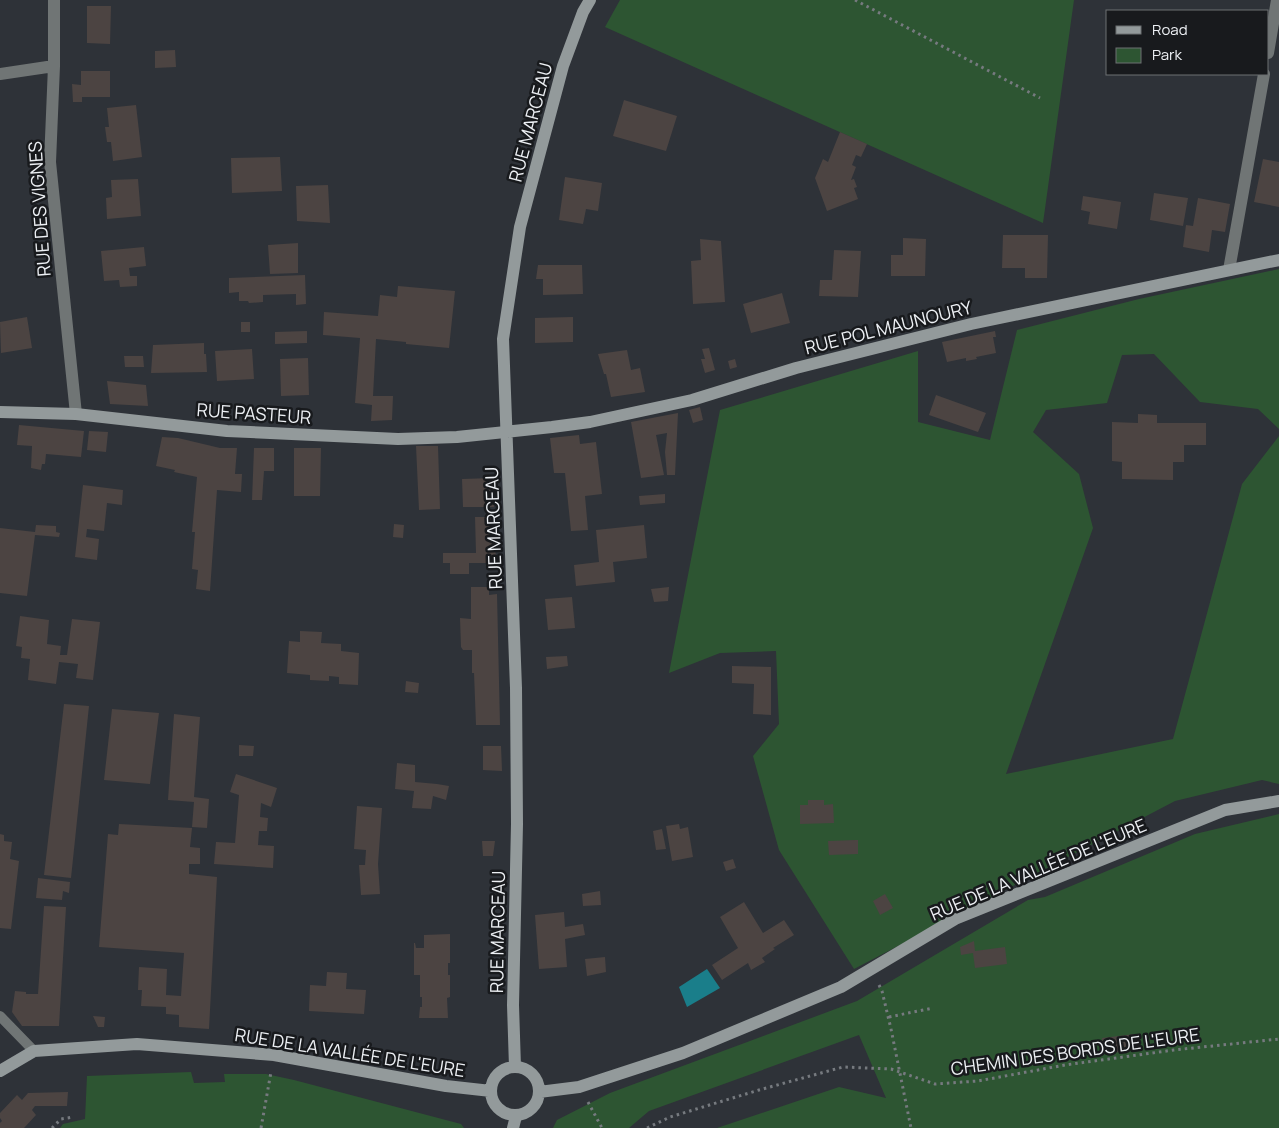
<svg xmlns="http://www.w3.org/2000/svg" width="1279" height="1128" font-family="Manrope,sans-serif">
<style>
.green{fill:#2d5532}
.water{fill:#1a7e8a}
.building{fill:#4c4442}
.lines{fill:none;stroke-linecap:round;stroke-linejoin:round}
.path{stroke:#767a7f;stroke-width:3;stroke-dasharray:2.5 4;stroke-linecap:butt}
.lane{stroke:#707575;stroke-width:10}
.street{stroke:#707575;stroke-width:12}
.secondary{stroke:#939a9b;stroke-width:12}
.labels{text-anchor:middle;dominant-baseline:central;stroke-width:5;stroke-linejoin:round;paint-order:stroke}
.street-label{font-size:18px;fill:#edf0f4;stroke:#181a1d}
</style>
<rect width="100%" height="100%" fill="#2e3238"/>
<path class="green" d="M620 0H1074L1043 223 605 27Z
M1279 269V429L1258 409 1200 402 1154 354 1122 355 1107 403 1046 410 1033 432 1079 474 1093 528 1006 774 1173 739 1242 484 1279 436V784L1262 780 1175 801 854 969 779 850 753 756 779 724 776 651 720 653 669 673 720 410 918 351V422L990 440 1017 330 1139 299Z
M1279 814V1128H717L839 1087 886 1098 859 1035 649 1111 629 1128H553L557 1120 610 1093 857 1001 1028 900 1045 897 1195 834Z
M191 1072 194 1083 225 1082 224 1074H266L294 1080 461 1124 464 1128H60L63 1124 85 1119 87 1076Z"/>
<path class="water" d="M707 969 720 988 687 1007 679 987Z"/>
<path class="building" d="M87 6H111L110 44 87 43Z
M175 50 176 67 155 68V51Z
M81 71H110V97H82V102H73L72 84 81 85Z
M624 100 677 116 666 151 613 136Z
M136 105 142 157 113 161 111 142H107L105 127H109L107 108Z
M840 132 867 144 861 157 856 155 852 165 856 167 851 180 854 179 857 187 854 188 858 199 827 211 815 178 823 159 828 162Z
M280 157 282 191 232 193 231 158Z
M1263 159 1279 162V207L1254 202Z
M565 177 602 183 598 211 586 209 583 224 559 220Z
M138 179 141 216 107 219 106 198 112 197 111 180Z
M328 185 330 223 297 221 296 186Z
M1154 193 1188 198 1183 226 1150 220Z
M1083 196 1121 202 1117 229 1088 224 1090 212 1081 210Z
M1198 198 1230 204 1225 232 1212 230 1209 252 1183 247 1186 225 1193 226Z
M1003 235H1048L1047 278H1025V268H1002Z
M903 238 926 239 925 276H891V255H903Z
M700 239 721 241 725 302 693 304 691 261 701 260Z
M298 243V273L270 274 268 245Z
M144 247 146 266 129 268 130 276H137V286L120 287 119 280 104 281 101 251Z
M834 250 861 251 858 297 819 296 820 280H832Z
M538 265H582L583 294 543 295V279H536Z
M305 275 306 304 296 305V294L263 295V302L249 303 248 301H239V292L229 293V278Z
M398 286 455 291 449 348 406 344V342L376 339 373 396H393L392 420 371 421 372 405 355 403 360 338 323 335 324 312 378 316 380 295 397 297Z
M782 293 790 323 751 333 743 304Z
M27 317 32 348 1 353 0 322Z
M573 317V342L535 343V318Z
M241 322H250V332H241Z
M307 331V343L275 344V332Z
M995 331 996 337H993L996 353 976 357 977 359 966 361V358L947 362 942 342Z
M204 343V354H206L207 372 151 373 153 345Z
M709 348 715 370 705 373 701 359H705L702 349Z
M252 349 254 379 217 381 215 351Z
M627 350 631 370 640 368 645 392 611 397 606 374H604L598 354Z
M124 356H143L144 367H125Z
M308 358 309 395 281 396 280 359Z
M735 359 737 367 730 369 728 361Z
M107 381 146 385 148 406 110 404Z
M936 395 986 413 978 432 929 415Z
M700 407 703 420 693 423 689 410Z
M678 413 675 475H667L665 452 667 433 656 435 664 475 641 478 631 422Z
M1138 414 1157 415V423H1206V445H1184V462H1173V480L1122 479V462L1112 461V422L1138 423Z
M19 425 84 431 81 457 46 454 45 464H42L41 470 31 468 32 446 17 445Z
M89 431 108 432 106 452 87 450Z
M579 435 580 444 596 442 602 494 585 496 588 530 571 531 565 473H554L550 438Z
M162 437 178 438 220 448H237L235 474H242L241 492 217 490 210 591 196 589 198 570 192 569 195 532H192L197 477 174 472 175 470 156 466Z
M416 446H438L440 509 419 510Z
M254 448H274V471H264L262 500H252Z
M294 448H321L320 496H294Z
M493 478 494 507H463L462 479Z
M83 485 123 490 122 505 107 503 104 531 87 529 86 537 99 539 97 560 75 557Z
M665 494V503L640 505 639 496Z
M475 517H494L496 563H469V574H450V563H443V553H476Z
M394 524 404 525 403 538 393 537Z
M36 525 56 526V532L60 533 59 537 35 535 27 596 0 593V528L35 532Z
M644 525 647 558 613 562 615 582 576 586 574 565 599 562 596 530Z
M471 587H489V595L497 594 500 725H476L474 673H472V650H463L461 647 460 618 471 619Z
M669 587 668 601 654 602 651 589Z
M572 597 575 628 548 630 545 599Z
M20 616 49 620 47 644 61 646 60 655H67L72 619 100 622 93 680 76 678 78 664 59 662 56 684 28 680 30 659 21 658 22 647 16 646Z
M300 631 322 632 321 643 341 644V651L359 653 358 685 339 684V677L329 676V681L310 680V675L287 673 289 641 300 642Z
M567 656 568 666 547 669 546 657Z
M732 666 771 667V715L753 714 754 684 732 683Z
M406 681 419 683 418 693 405 692Z
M64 704 89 706 71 878 44 875Z
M112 709 159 713 150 784 104 780Z
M174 714 200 717 194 797 209 799 207 828 192 827 194 802 168 800Z
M239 745 254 746 253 756H239Z
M483 746H501L502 771 483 770Z
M397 763 415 765V782L437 784 449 786 446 800 433 796 431 809 412 808 414 791 395 789Z
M236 774 277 788 271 807 261 803 260 817 268 818 267 831H259L258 845 274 846 273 868 214 864 216 842 235 843 239 795 230 792Z
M808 800H824V805L833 804 834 823 800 824V805H808Z
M357 806 382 808 378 864 380 894 361 895 359 865H365L366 850 354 849Z
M119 824 192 828 190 847 200 848V864H189V874L217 877 209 1029 179 1027V1015L166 1014V1007L141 1006 142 990H138L139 967 167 969 166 995 181 996 184 953 99 947 108 834 118 835Z
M679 824 680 829 688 827 693 857 672 861 666 826Z
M662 829 666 849 656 850 653 831Z
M0 834 4 835V841L12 842 10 859 19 861 11 929 0 928Z
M855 840H858V854L829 855 828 841Z
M482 841H495L493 856H483Z
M733 859 736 868 726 871 723 862Z
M38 878 70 882 69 893 63 891 62 900 36 898Z
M600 891 601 905 583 906 582 894Z
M885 894 893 908 880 915 873 901Z
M744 902 763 933 784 920 794 935 773 948 775 949 762 958 765 962 751 970 748 963 722 980 712 965 738 948 720 917Z
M44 906 66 907 59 1026H22L12 1012 15 991 26 992V994H38Z
M564 912 565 927 583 924 585 935 565 939 567 967 539 969 535 915Z
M450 934V963H448V975H450V997L447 998 448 1018H419L420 1007H422V997H420V975H414V943H415L416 948H424V935Z
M974 941 975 951 1005 947 1007 964 975 968 973 953 961 955 960 947Z
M605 957 606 972 587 976 585 959Z
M327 972 347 973 346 989 366 990 364 1014 309 1011 310 985 326 986Z
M93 1016 105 1017 104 1027H98Z
M1135 1034 1137 1050 1103 1054 1102 1038Z
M68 1092 67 1106H35L32 1110 36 1115 24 1128H0V1123L2 1121 0 1118V1113L17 1095 22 1100 28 1093Z"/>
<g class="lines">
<path class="path" d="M855 0 1040 98
M879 985 882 991 891 1029 911 1128
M889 1017 933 1008
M588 1102 602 1128
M52 1128 61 1119 74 1117
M261 1128 271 1072
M647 1128 670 1117 759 1090 843 1067 891 1069 935 1084 978 1081 1065 1065 1174 1050 1279 1039"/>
<path class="lane" d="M0 1016 34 1051"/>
<path class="street" d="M54 0V66L50 162 76 414
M1268 53 1277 0
M0 74 54 66
M1229 270 1264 74"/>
<path class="secondary" d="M0 412 76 414 227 431 398 439 457 437 552 427 590 422 692 400 796 368 971 324 1279 260
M491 1091a24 24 0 1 1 48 0a24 24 0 1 1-48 0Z
M515 1067 513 1005 517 824 516 688 503 339 520 227 563 66 583 12 590 0
M0 1071 34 1051 137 1044 274 1055 446 1086 491 1091
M539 1092 579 1087 683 1053 841 987 955 919 1225 810 1279 801
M513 1128 516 1116"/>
</g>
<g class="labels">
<g class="street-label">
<text transform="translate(530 122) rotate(-75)">RUE MARCEAU</text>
<text transform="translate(39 209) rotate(-94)">RUE DES VIGNES</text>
<text transform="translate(888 327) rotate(-14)">RUE POL MAUNOURY</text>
<text transform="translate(254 413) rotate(4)">RUE PASTEUR</text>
<text transform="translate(493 528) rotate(-92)">RUE MARCEAU</text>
<text transform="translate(1038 869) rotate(-23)">RUE DE LA VALLÉE DE L'EURE</text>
<text transform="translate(497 932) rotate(-89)">RUE MARCEAU</text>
<text transform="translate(1075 1051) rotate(-8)">CHEMIN DES BORDS DE L'EURE</text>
<text transform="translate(350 1052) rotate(9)">RUE DE LA VALLÉE DE L'EURE</text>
</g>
</g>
<rect x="1106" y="10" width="162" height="65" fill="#181a1d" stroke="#6d7073"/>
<rect x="1116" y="26" width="25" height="8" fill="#939a9b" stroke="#6d7073"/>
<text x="1152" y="35" font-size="15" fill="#edf0f4">Road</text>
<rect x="1116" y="48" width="25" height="15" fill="#2d5532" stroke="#6d7073"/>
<text x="1152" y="60" font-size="15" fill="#edf0f4">Park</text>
</svg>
